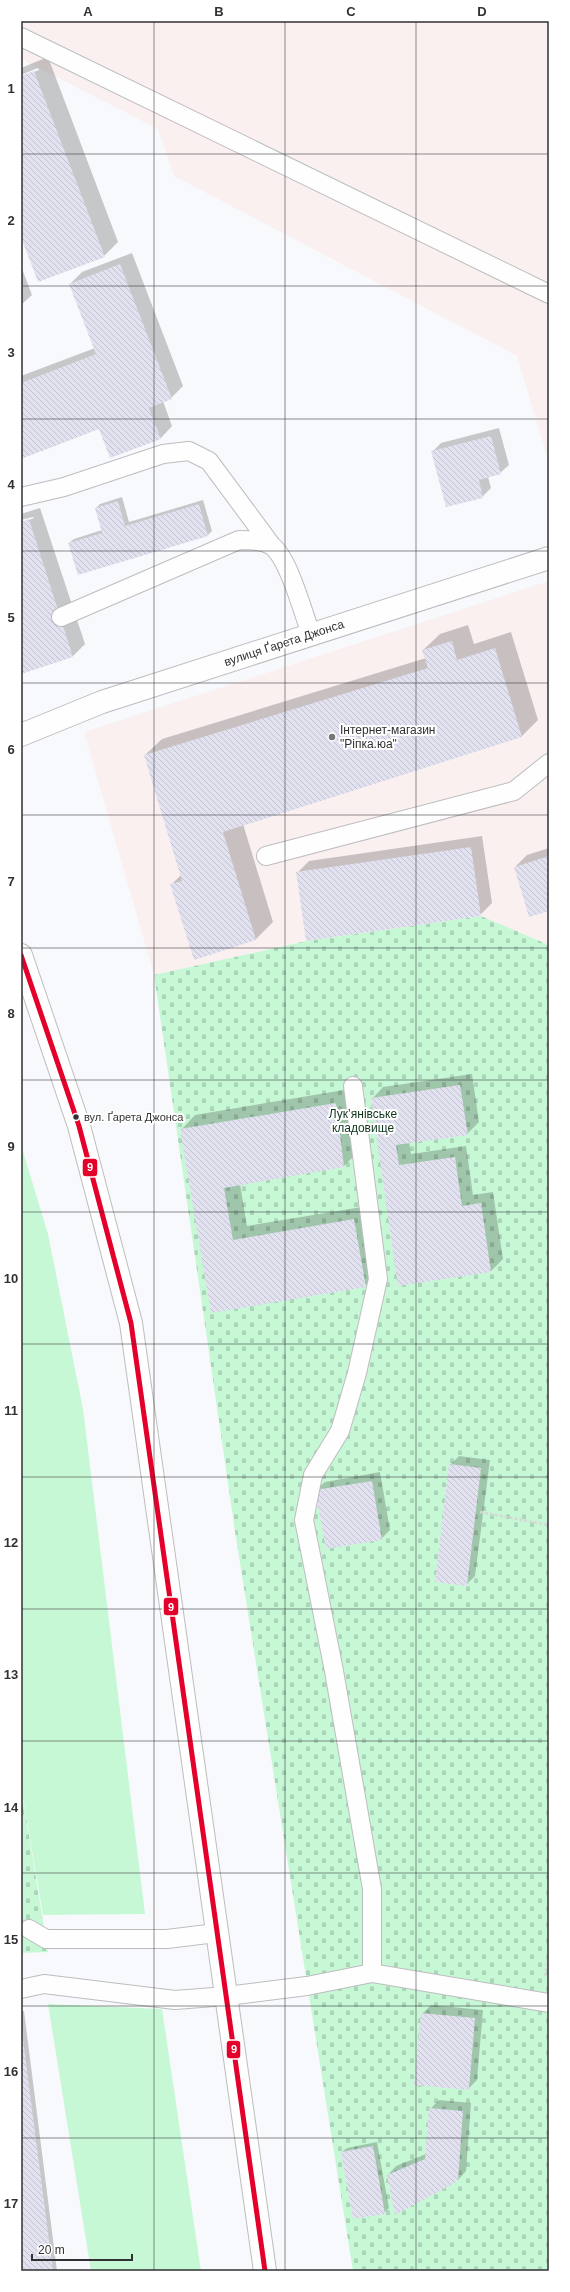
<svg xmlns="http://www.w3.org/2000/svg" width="570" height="2292" font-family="Arial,sans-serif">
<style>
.commercial{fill:#fbf0f0}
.green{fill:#c7f8d6}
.cemetery{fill:url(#cemetery-stones)}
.shadow{fill:#0003}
.building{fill:url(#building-back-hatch)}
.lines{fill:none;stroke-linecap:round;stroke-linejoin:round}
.service-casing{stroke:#bdbdbf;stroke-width:20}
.minor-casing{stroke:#bdbdbf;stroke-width:24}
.tertiary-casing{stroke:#bdbdbf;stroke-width:24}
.path{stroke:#d7d7d8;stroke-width:2.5;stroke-dasharray:3 2;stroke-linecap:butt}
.service{stroke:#fefeff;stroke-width:18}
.minor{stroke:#fefeff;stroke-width:22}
.tertiary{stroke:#fefeff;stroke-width:22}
.bus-1-casing{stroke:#fff;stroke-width:8}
.bus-1{stroke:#e4002b;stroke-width:5}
.grid{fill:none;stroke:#313133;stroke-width:1;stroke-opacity:0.55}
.poi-dot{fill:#777779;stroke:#fff;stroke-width:1.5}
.bus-dot{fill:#313133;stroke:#fff;stroke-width:1.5}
.labels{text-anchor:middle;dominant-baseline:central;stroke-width:4;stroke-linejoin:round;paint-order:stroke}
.bus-label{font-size:11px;fill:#313133;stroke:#fff;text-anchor:start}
.street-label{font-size:12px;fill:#313133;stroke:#fff}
.poi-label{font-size:12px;fill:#313133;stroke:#fff;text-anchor:start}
.park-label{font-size:12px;fill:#0f351c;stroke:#fff}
.line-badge{stroke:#fff;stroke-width:1.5}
.badge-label{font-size:11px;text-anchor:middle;font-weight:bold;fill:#fff}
.neatline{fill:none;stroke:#313133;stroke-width:1.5}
.grid-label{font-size:13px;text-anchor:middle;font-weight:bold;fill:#313133}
</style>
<defs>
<pattern id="cemetery-stones" width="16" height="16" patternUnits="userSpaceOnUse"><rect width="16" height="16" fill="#c7f8d6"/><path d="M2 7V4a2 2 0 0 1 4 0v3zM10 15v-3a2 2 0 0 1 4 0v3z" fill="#abd5b8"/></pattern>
<pattern id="building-back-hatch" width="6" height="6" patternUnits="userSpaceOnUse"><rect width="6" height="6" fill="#e1e1f0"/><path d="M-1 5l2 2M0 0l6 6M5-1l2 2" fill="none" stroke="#c2c2ce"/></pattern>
</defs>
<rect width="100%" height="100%" fill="#f8f9fc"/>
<path class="commercial" d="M21 21H549V463L517 356 174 176 158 129 21 59Z
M549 581V945L480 916 306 941 154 975 84 732Z"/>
<path class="green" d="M21 1145 48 1234 83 1409 145 1914 43 1915 21 1786Z
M48 2004 162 2009 201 2271H91Z"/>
<path class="cemetery" d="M481 916 549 945V2271H353L236 1538 154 975 306 941Z
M21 1786 48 1952 21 1953Z"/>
<path class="shadow" d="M48 57 118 242 104 256 21 234V77L39 70 38 68 21 75V68Z
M132 253 183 386 171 398 163 401 172 426 161 438 100 428 21 458V376L95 348 70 284 82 272Z
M21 266 32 295 21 305Z
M499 428 509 465 500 473 488 477 491 488 482 497 432 452 441 443Z
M122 497 129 522 203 500 212 531 208 535 69 543 74 539 102 530 96 508 100 504Z
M40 508 85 644 73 656 21 673V523L34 518 33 517 21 520V514Z
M468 625 474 644 511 632 538 720 522 736 243 824 273 922 256 939 171 885 181 875 145 755 162 739 426 658 423 650 440 634Z
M482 836 492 903 480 915 297 873 309 861Z
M549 848V910L515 867 527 855Z
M472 1074 479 1122 467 1134 409 1142 411 1154 466 1146 473 1195 493 1192 503 1259 491 1271 399 1285 372 1099 383 1087Z
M350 1089 358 1152 344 1166 240 1184 247 1226 368 1206 380 1272 365 1286 212 1312 181 1130 195 1115Z
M459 1456 490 1460 475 1576 467 1584 450 1465Z
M380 1472 390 1530 381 1539 316 1490 325 1482Z
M21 1796 24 1814 21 1817Z
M431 2005 483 2010 477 2080 468 2089 422 2014Z
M21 2011H24L57 2271H21Z
M439 2100 471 2103 466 2171 458 2180 388 2175 396 2166 426 2154 430 2109Z
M377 2142 389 2208 384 2213 342 2152 347 2148Z"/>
<path class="building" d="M34 71 105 257 38 282 21 237V76Z
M120 264 172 399 149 408 161 439 110 458 99 429 21 459V383L96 354 69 284Z
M491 436 501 474 479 480 483 498 446 507 431 451Z
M118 501 125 526 199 504 208 536 78 575 68 543 102 533 95 508Z
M29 519 73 657 21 674V522Z
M452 641 457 660 495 648 522 737 223 832 256 940 194 960 170 884 182 881 144 755 428 668 422 650Z
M471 847 481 916 306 941 296 872Z
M549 856V911L529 917 514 867Z
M460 1085 468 1135 396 1145 399 1165 455 1157 462 1206 481 1203 491 1272 398 1286 371 1098Z
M336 1103 344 1167 224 1188 233 1240 354 1219 366 1287 211 1313 180 1129Z
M449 1464 481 1468 467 1586 435 1582Z
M372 1481 382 1540 326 1549 315 1490Z
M421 2013 475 2018 469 2090 414 2085Z
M21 2032H22L53 2271H21Z
M429 2108 463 2111 458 2181 395 2215 387 2175 425 2159Z
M373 2146 385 2214 353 2219 341 2152Z"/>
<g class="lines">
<g class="service-casing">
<path id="service" d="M21 37 549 294
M21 497 64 487 163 454 189 451 209 461 272 546
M61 617 239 540C249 540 263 540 272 546 289 559 303 613 311 634
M266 856 514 791 549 763
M353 1086 378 1279 357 1373 340 1431 313 1475 304 1520 334 1671 372 1889V1973
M29 1929 46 1939H167L216 1933
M21 1989 44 1984 175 2000 227 1996 307 1986 372 1973 549 2003"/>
</g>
<g class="minor-casing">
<path id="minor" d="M21 735 102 702 549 558"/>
</g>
<g class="tertiary-casing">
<path id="tertiary" d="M21 955 79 1126 131 1323 265 2271"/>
</g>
<path class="path" d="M480 1512 549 1525
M545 1976 549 1953"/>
<use href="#service" class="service"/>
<use href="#minor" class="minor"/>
<use href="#tertiary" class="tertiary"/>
<g class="bus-1-casing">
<path id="bus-1" d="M21 955 79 1126 131 1323 265 2271"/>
</g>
<use href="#bus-1" class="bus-1"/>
</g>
<path class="grid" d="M154 21V2271M285 21V2271M416 21V2271M21 154H549M21 286H549M21 419H549M21 551H549M21 683H549M21 815H549M21 948H549M21 1080H549M21 1212H549M21 1344H549M21 1477H549M21 1609H549M21 1741H549M21 1873H549M21 2006H549M21 2138H549"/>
<circle class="poi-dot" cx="332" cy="737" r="4"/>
<circle class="bus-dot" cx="76" cy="1117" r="3.5"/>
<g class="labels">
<g class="bus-label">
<text x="84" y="1117">вул. Ґарета Джонса</text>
</g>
<g class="street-label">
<text transform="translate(284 643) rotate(-18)">вулиця Ґарета Джонса</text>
</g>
<g class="poi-label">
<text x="340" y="730">Інтернет-магазин<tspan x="340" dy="14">"Ріпка.юа"</tspan></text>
</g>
<g class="park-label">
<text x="363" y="1114">Лукʼянівське<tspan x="363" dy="14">кладовище</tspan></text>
</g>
</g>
<g class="line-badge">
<rect x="82" y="1158" width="16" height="19" rx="4" fill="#e4002b"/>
<rect x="163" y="1597" width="16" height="19" rx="4" fill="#e4002b"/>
<rect x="226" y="2040" width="15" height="19" rx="4" fill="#e4002b"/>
</g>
<g class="badge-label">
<text x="90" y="1171">9</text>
<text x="171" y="1611">9</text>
<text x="234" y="2053">9</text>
</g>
<rect width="570" height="2292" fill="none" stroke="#ffffff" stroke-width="44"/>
<path d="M32 2254v6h100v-6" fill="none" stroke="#313133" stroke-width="2"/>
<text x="38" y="2254" font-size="12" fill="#313133" stroke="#ffffff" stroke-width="3" paint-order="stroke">20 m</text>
<rect x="22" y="22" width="526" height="2248" class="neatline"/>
<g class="grid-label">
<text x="88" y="16">A</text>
<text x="219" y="16">B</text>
<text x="351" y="16">C</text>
<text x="482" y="16">D</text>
<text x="11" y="93">1</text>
<text x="11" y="225">2</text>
<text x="11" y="357">3</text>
<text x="11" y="489">4</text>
<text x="11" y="622">5</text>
<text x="11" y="754">6</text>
<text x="11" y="886">7</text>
<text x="11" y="1018">8</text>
<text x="11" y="1151">9</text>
<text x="11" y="1283">10</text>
<text x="11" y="1415">11</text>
<text x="11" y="1547">12</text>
<text x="11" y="1679">13</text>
<text x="11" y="1812">14</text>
<text x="11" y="1944">15</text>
<text x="11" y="2076">16</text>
<text x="11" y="2208">17</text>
</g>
</svg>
